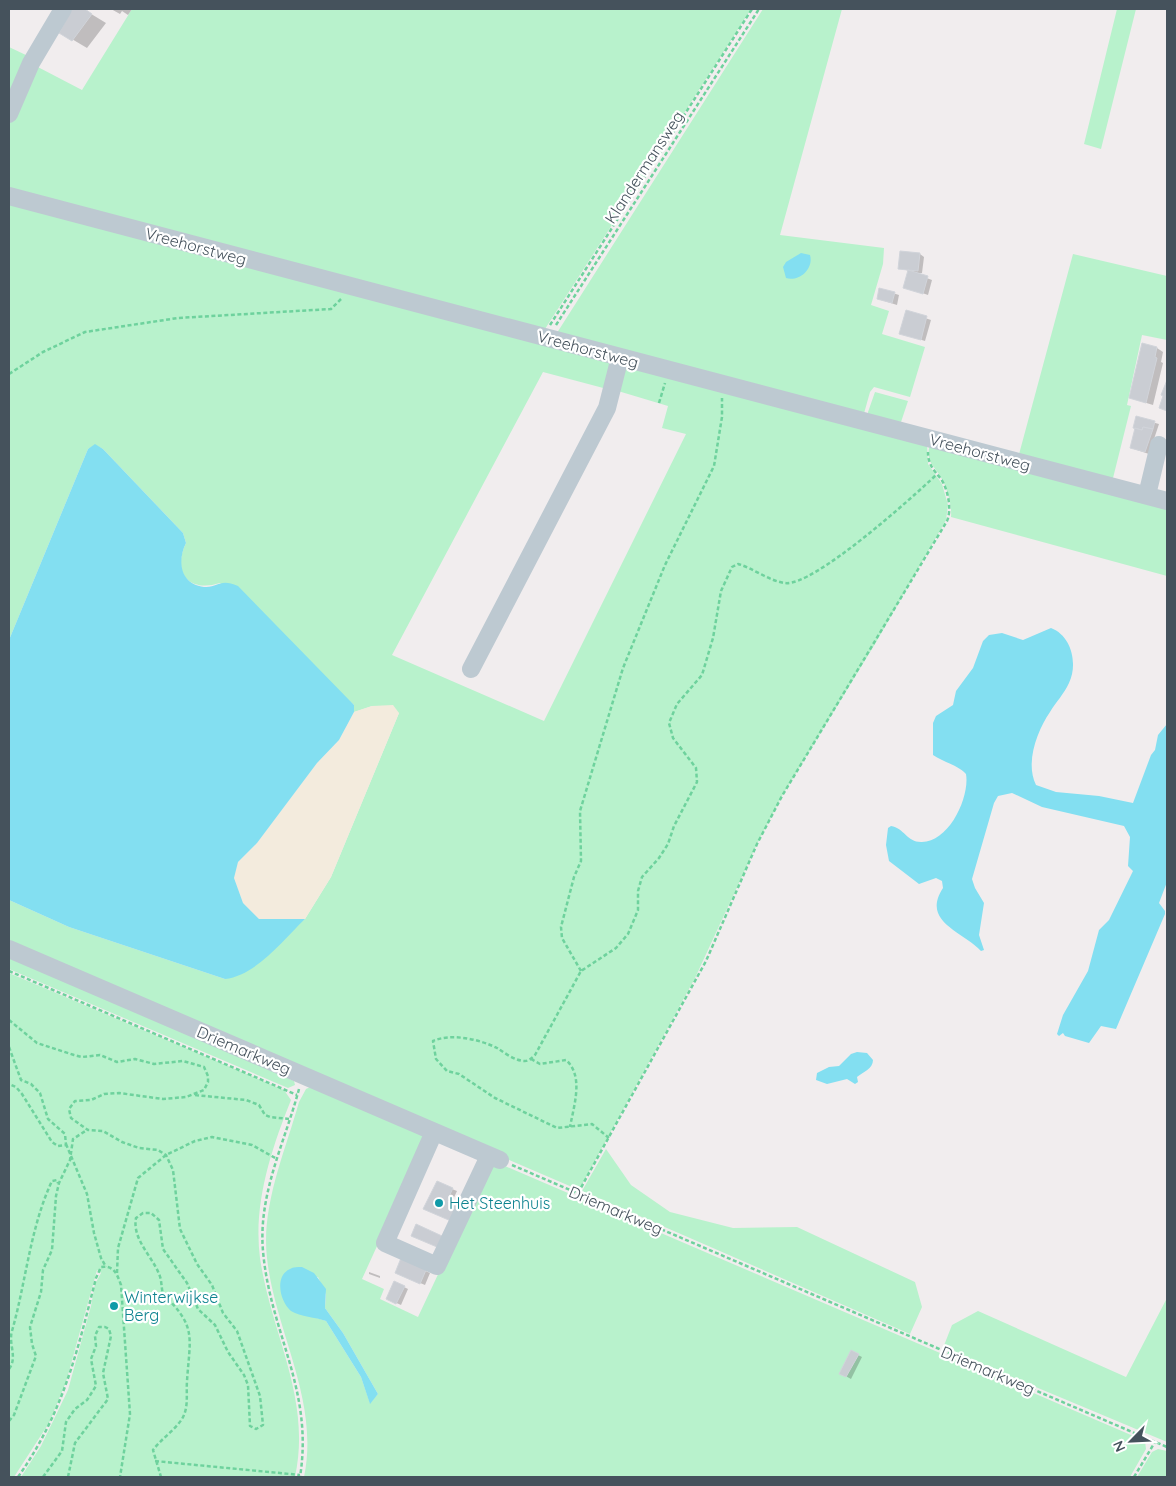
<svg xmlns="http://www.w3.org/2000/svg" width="1176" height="1486" font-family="Quicksand,sans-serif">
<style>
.green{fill:#b8f2cc;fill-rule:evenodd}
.sand{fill:#f3ebdd}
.water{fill:#83dff1}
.shadow{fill:#0003}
.building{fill:#cacdd3;stroke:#d1d4da}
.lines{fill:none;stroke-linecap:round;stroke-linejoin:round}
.path{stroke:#6ed29d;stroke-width:2.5;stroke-dasharray:4 2.5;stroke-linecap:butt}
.minor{stroke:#bdc9d1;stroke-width:18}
.culture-dot{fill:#0f9aa8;stroke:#fff;stroke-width:2}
.labels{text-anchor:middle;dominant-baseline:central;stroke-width:4.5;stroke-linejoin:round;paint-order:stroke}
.street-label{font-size:16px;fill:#45525c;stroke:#fff}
.culture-label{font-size:16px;fill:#0d838f;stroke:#fff;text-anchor:start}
</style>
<rect width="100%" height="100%" fill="#f1edee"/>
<path class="green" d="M132 9H751L545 329 9 191V120L34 65 82 90Z
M763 9H842L780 235 884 248 883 264 871 305 889 311 882 334 925 347 910 397 874 387 870 392 863 417 555 336Z
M1117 9H1136L1101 149 1084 144Z
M9 47 28 56 9 107Z
M9 202 614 361 607 389 543 372 392 655 544 721 686 434 662 428 668 406 618 391 625 364 927 444 928 464 942 484 948 505 946 520 875 644 782 796 757 844 695 978 579 1190 9 945V900L69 927 225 979 305 919 331 877 399 713 372 706 354 712V705L220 583C188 593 172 572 186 543L183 533 103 449 95 445 88 449 9 640Z
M1073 254 1167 276V340L1142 335 1127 405 1131 406 1112 482 1018 458Z
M875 392 908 401 901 422 868 419V412Z
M930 445 1167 506V576L951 517C952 507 948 491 943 481 937 468 924 462 930 445Z
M9 953 294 1081 295 1085 288 1088 9 969Z
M9 973 284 1090 291 1100C271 1150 253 1204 260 1258 271 1334 312 1398 295 1477H21L41 1446 68 1390 91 1306 95 1284 101 1273 97 1270 66 1382 49 1423 14 1477H9Z
M314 1085 425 1134 420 1152 362 1279 384 1289 380 1299 418 1317 489 1166 498 1163 1145 1441 1146 1449 1130 1477H304C320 1400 275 1332 267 1258 261 1206 285 1152 299 1102L306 1089ZM318 1277 326 1294 325 1308 343 1333 378 1394 370 1403 361 1377 326 1321C301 1312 283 1314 281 1282Z
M606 1149 631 1185 670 1212 733 1228 797 1227 915 1282 922 1307 910 1334 582 1191Z
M1167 1298V1442L943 1348 952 1325 978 1311 1126 1377Z
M1158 1449 1167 1451V1477H1137L1152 1452Z"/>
<path class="sand" d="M393 705 399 713 331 877 305 919H259L243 903 234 878 238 862 257 843 317 763 339 740 354 712 372 706Z"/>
<path class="water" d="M801 253 810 255C814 269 799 282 786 278L783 267 786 262Z
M95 444 103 449 183 533 186 543C177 561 180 584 204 587 219 588 219 578 238 586L354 705V712L339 740 317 763 257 843 238 862 234 878 243 903 259 919H305C283 940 257 975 225 979L69 927 9 900V640L88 449Z
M1051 628C1072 636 1078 664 1069 683 1064 694 1056 702 1050 712 1037 731 1025 763 1036 785L1056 792 1099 796 1133 803 1151 755 1155 750 1158 735 1167 724V882L1159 903 1165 911V914L1116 1029 1101 1026 1089 1043 1065 1036 1063 1033 1059 1036 1057 1034 1063 1015 1088 971 1099 930 1109 920 1133 871 1128 866 1130 837 1124 826 1042 807 1012 793 998 796 994 803 972 879 975 888 984 903 979 935 984 950 981 951C962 931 921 922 943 888L942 881 936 878 919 884 889 861 886 845 888 828 891 826C904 828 907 842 921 842 949 843 970 797 966 774 958 765 943 762 933 755V723L936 716 953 705 956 691 973 668 983 641 989 635 1002 633 1023 640Z
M857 1052 867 1053 873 1060C873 1069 863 1072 857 1077L858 1082 855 1084 847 1079 827 1084 816 1080 817 1073 829 1067 839 1066 851 1054Z
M302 1267 314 1273 326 1289 325 1308 343 1333 378 1394 370 1404 361 1377 326 1321C315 1317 301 1317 291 1311 280 1302 274 1276 290 1269 293 1267 298 1267 302 1267Z"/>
<path class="shadow" d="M74 9H83L106 23 87 48 60 32Z
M111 9H132L128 15 122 11 120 14Z
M920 254 924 257 922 273H913L932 280 928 295 905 287 909 271 900 268Z
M880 289 899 295 897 305 878 299Z
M907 312 931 320 925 341 900 333Z
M1157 348 1163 352 1161 362 1163 363 1153 405 1130 398Z
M1137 418 1159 424 1149 454 1131 448Z
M452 1189 457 1191 451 1204 429 1211Z
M402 1260 430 1273 425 1285 401 1275Z
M369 1272 380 1276V1278L369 1274Z
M404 1287 408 1289 401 1305 392 1301Z
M852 1352 862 1357 851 1379 840 1373Z"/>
<path class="building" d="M72 9H85L92 14 72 41 59 33Z
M900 251 920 253 918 271 898 269Z
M908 270 928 276 923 294 903 288Z
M879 288 895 292 892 303 877 299Z
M906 310 927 316 921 340 899 334Z
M1142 343 1157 347 1155 357 1157 358 1146 403 1129 398Z
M1167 380V411L1159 408 1163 396 1161 395Z
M1136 416 1155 421 1153 429 1143 427 1142 430 1133 428Z
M1143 427 1153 429 1145 452 1130 448 1135 428 1142 430Z
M437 1181 453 1188 447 1201 458 1205 451 1221 423 1209Z
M416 1224 442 1236 437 1247 411 1236Z
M401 1258 426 1270 420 1284 395 1273Z
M394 1281 405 1286 396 1304 386 1299Z
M851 1350 859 1354 846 1377 839 1374Z"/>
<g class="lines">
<path class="path" d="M550 325 752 9
M556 325 759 9
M9 374 43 352 85 332 178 318 331 309 341 299
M659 403 665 383
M9 971 297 1095
M581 971 562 938 561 927 574 877 581 861 580 811 623 668 665 565 714 466 722 417V398
M9 1020 37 1043 74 1055 82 1057 100 1055 117 1062 135 1059 154 1064 183 1061 204 1067 208 1076V1082L204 1090 186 1097 163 1099 119 1093 104 1094 91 1100 75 1101 69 1109 71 1118 88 1130 103 1131 122 1142 139 1148 158 1150 166 1155 173 1170 180 1229 197 1264 212 1285 223 1313 237 1331 260 1396 263 1425 256 1429 250 1426 248 1385 244 1375 228 1352 215 1325 198 1309 187 1283 163 1249 159 1220 151 1213H143L136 1218C132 1239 152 1256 159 1274 162 1280 161 1287 163 1294 197 1327 190 1336 187 1381 186 1394 189 1407 182 1419 174 1431 161 1439 153 1450L161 1477
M9 1047 21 1080 31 1084 40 1093 48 1119 65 1134 66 1145 58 1146 52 1142 22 1094 16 1087 9 1084
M531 1059 540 1064 566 1060C584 1076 574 1105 570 1127
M299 1089C285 1142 258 1194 263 1251 270 1333 314 1389 300 1477
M195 1095 246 1100 259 1105 265 1115 270 1117 289 1119
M609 1138 592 1124 557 1128 495 1098 459 1074 447 1071 436 1059 433 1041C451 1033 479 1039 497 1048 505 1053 515 1061 525 1061 529 1061 532 1058 535 1055L581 971 616 948 628 934 638 910V891L642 877 659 858 668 844 674 826 697 782 696 768 673 738 669 723 677 704 702 675 713 638 721 591 732 567 738 564C753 568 769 581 785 583 813 587 913 497 936 475
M66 1144 87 1194 94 1233 101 1258 106 1267
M512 1165 1167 1447
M578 1193 706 961 757 844 782 796 947 521C952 510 948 489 941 479 934 470 928 465 928 452
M117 1273 118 1248 138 1178 166 1155 195 1141 212 1137 252 1145 277 1159
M9 1369C18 1357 8 1344 12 1331 26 1282 30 1228 52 1181L57 1180 58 1183
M9 1421 14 1415 36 1356 32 1344 30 1327 41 1292 43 1270 52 1250 56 1196 59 1183 70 1160 73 1139 87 1130
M155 1461 300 1475
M18 1477C63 1413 77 1353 96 1278L101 1267C114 1265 117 1274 121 1285L130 1414 120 1477
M43 1477 62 1451 66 1422 75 1409 87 1400 96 1386 91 1359 96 1346 95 1336 99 1327H105L109 1329 111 1336 103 1373 108 1399 75 1443 68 1477
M1134 1477 1155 1442"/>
<path class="minor" d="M9 114 31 63 63 9
M9 196 1167 501
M1147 495 1159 445
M471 669 607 408 620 357
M9 949 500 1160
M434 1132 385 1243 437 1266 489 1156"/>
</g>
<g class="culture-dot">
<circle cx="439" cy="1203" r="5"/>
<circle cx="114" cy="1306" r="5"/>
</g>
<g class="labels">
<g class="street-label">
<text transform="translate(644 167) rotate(-57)">Klandermansweg</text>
<text transform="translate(196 246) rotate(15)">Vreehorstweg</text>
<text transform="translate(588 349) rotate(15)">Vreehorstweg</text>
<text transform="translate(980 452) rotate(15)">Vreehorstweg</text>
<text transform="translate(244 1050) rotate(23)">Driemarkweg</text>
<text transform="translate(616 1210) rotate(23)">Driemarkweg</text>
<text transform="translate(988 1370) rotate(23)">Driemarkweg</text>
</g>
<g class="culture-label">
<text x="449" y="1203">Het Steenhuis</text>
<text x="124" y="1297">Winterwijkse<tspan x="124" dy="18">Berg</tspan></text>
</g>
</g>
<rect width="1176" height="1486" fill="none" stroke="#45525c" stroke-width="20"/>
<g transform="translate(1131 1441) rotate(246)" stroke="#ffffff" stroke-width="4" paint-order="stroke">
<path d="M0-4L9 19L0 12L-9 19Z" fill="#45525c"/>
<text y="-8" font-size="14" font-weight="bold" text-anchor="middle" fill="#45525c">N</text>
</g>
</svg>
